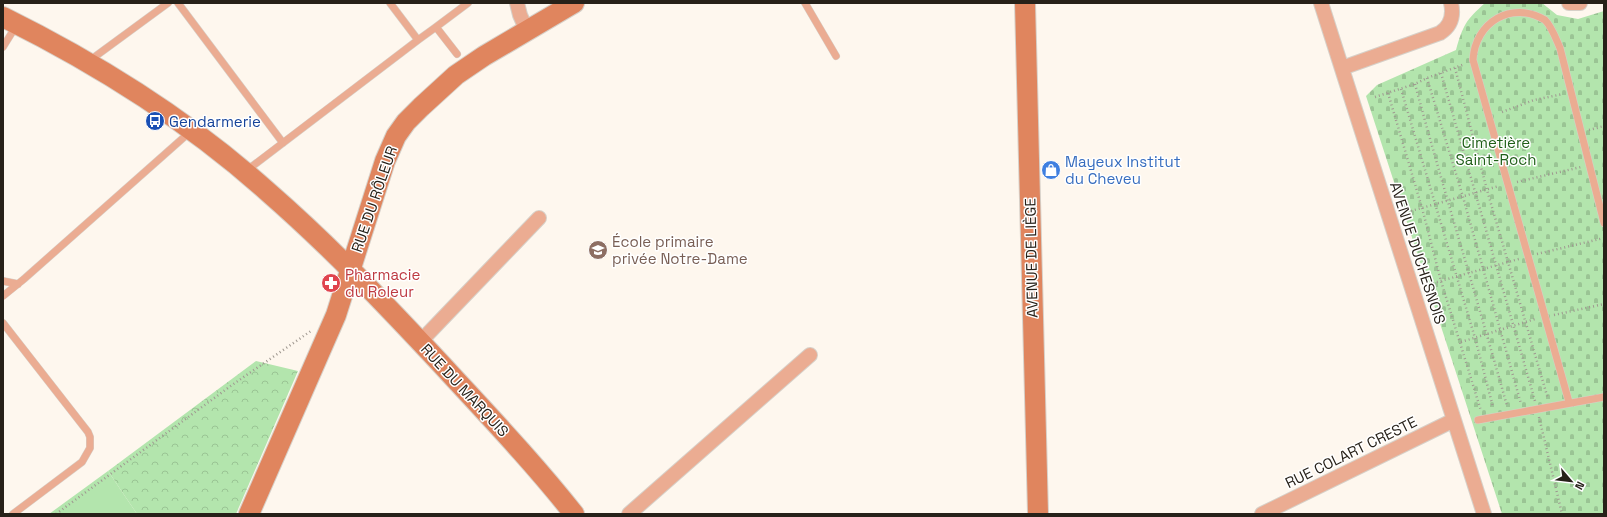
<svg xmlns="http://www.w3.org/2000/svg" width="1607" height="517" font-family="'Space Grotesk',sans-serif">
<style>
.grass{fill:#b3e5ad}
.forest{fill:url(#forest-crowns)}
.cemetery{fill:url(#cemetery-stones)}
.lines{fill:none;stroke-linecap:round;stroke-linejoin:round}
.lane-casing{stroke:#d7d0c8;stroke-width:8}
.street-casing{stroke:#d7d0c8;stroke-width:16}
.secondary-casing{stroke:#d7d0c8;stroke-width:22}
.path{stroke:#9f9890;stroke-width:2.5;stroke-dasharray:1 3;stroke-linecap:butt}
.lane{stroke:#ebac92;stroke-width:7}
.street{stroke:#ebac92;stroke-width:14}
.secondary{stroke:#e0855e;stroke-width:20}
.labels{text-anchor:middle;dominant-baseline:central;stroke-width:3;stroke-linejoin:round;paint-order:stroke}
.transit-label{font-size:15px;fill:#164399;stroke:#fff;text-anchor:start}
.park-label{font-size:15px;fill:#1f5f18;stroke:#fff}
.shop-label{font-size:15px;fill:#366cbe;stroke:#fff;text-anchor:start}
.street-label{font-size:15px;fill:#272119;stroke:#fff}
.education-label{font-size:15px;fill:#785e54;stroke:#fff;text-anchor:start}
.health-label{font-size:15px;fill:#be3a42;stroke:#fff;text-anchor:start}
</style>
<defs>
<pattern id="forest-crowns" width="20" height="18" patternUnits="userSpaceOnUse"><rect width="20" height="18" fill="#b3e5ad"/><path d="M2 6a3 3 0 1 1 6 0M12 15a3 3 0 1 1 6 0" fill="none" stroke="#9ac494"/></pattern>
<pattern id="cemetery-stones" width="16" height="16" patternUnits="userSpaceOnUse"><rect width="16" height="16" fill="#b3e5ad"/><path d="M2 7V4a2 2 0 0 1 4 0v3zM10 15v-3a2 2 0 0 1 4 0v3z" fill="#9ac494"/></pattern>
</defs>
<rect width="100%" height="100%" fill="#fef7ee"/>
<path class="grass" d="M108 471 137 514H49Z"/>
<path class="forest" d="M256 361 298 371 236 514H137L108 471Z"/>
<path class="cemetery" d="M1485 3H1542L1557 15 1578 19 1604 11V514H1502L1366 96 1377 85 1456 50C1463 25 1466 20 1485 3Z"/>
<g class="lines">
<g class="lane-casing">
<path id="lane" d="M178 3 283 143
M805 3 836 56
M436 27 468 3
M418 40 436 27 457 54
M3 47 16 26
M89 61 168 3
M246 171 418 40 390 3
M3 281 18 284
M3 296 24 279 191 131
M3 323 88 432 90 437V448L82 462 13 514
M1569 402 1473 60C1475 22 1512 0 1545 20 1552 27 1556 39 1560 48L1604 223
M1478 420 1604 397"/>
</g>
<g class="street-casing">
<path id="street" d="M517 3 520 15 527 31
M1321 3 1484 514
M1569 3H1580
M1342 68 1440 33C1451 26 1454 16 1451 3
M420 342 539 218
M629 514 810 355
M1262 514 1454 420"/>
</g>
<g class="secondary-casing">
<path id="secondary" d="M1025 3 1038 514
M3 17C98 64 189 121 268 192 330 246 386 305 442 365 487 414 533 462 574 514
M249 514 336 315 385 161 396 136 406 122 421 107 456 75 484 56 574 3"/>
</g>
<path class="path" d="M1455 68 1487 190 1548 399
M1441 73 1535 401
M1427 78 1463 197 1521 404
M1415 84C1444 192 1477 298 1507 406
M1401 89 1475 338 1493 407
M1388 93 1422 208 1441 281 1481 411
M1375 97 1415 84 1427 78 1465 64
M1502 112 1534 100 1563 94
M1589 130 1604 126
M1517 182 1581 167
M1411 211 1499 186
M1537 254 1604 238
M1433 283 1519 259
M1554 315 1604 304
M1461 342 1535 319
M1539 417 1562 514
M56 514 232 385 311 331"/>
<use href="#lane" class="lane"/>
<use href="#street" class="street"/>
<use href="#secondary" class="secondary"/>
</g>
<defs>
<g id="bus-disc" transform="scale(1)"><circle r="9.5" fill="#1a4fb4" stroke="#fff"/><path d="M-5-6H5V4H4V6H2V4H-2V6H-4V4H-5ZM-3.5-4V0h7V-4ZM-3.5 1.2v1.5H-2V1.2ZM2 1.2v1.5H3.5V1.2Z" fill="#fff"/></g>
<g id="shop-disc" transform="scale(1)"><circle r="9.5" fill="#3f7fe0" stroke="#fff"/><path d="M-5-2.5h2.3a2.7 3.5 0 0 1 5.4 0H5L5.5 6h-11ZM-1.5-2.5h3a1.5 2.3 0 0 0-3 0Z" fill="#fff"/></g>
<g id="school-disc" transform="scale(1)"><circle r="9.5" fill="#8d6e63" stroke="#fff"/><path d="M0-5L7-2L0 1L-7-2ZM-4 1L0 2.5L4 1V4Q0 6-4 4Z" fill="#fff"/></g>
<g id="pharmacy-disc" transform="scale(1)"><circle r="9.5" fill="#e0444e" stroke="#fff"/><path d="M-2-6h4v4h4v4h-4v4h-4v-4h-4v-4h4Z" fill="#fff"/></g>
</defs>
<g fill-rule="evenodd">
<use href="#bus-disc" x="155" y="121"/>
<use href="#shop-disc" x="1051" y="170"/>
<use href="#school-disc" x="598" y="250"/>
<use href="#pharmacy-disc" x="331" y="283"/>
</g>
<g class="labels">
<g class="transit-label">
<text x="169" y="121">Gendarmerie</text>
</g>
<g class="park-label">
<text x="1496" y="142">Cimetière<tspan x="1496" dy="17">Saint-Roch</tspan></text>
</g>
<g class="shop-label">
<text x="1065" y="161">Mayeux Institut<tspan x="1065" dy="17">du Cheveu</tspan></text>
</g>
<g class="street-label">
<text transform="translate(374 199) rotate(-71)">RUE DU RÔLEUR</text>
<text transform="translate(1418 253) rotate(72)">AVENUE DUCHESNOIS</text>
<text transform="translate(1031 258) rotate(-91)">AVENUE DE LIÈGE</text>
<text transform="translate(465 390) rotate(47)">RUE DU MARQUIS</text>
<text transform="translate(1351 452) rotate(-26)">RUE COLART CRESTE</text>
</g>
<g class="education-label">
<text x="612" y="241">École primaire<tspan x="612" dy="17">privée Notre-Dame</tspan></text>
</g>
<g class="health-label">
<text x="345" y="274">Pharmacie<tspan x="345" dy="17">du Roleur</tspan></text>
</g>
</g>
<rect width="1607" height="517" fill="none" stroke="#272119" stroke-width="8"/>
<g transform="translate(1571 481) rotate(118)" stroke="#ffffff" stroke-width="3" paint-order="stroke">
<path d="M0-3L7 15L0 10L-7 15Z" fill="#272119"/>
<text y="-6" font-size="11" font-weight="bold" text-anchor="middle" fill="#272119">N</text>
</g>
</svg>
